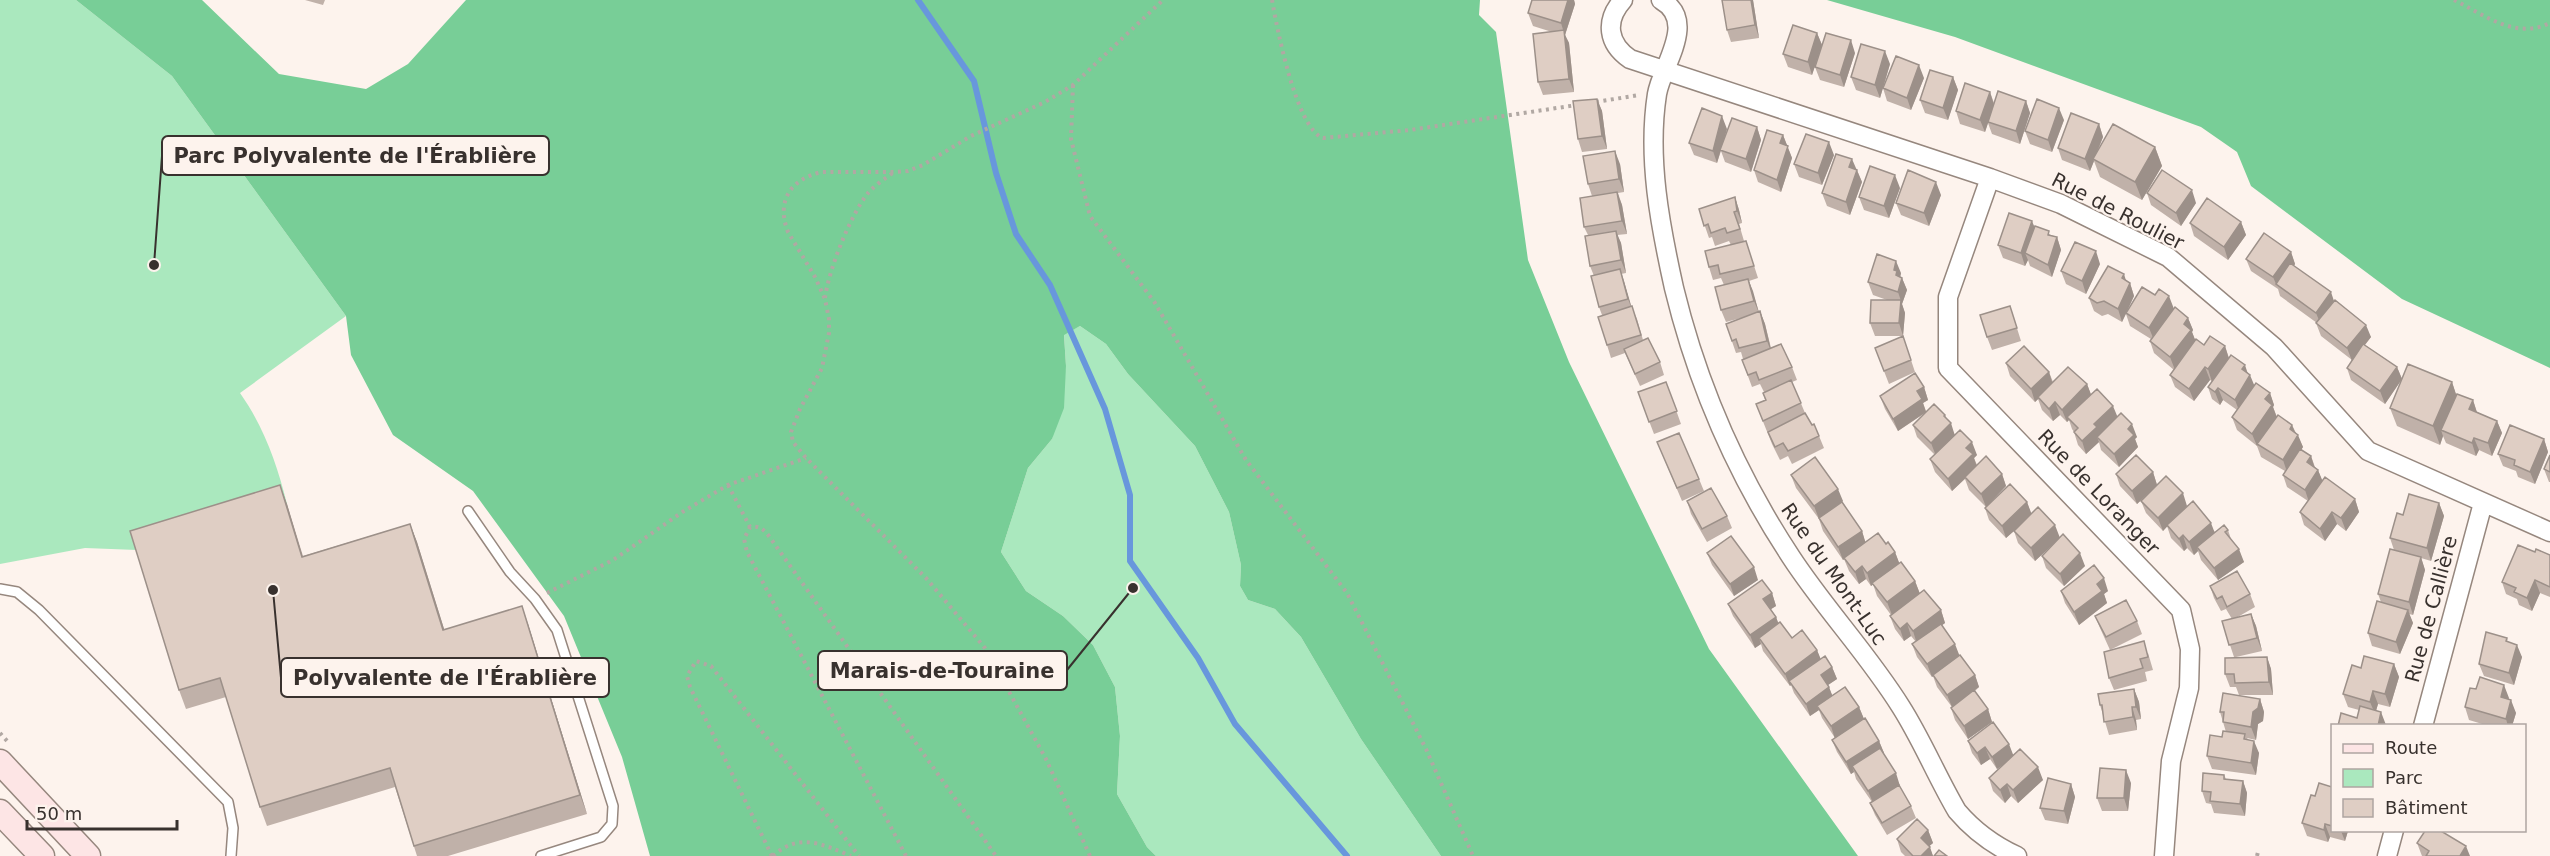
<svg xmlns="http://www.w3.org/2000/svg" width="2550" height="856" font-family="'DejaVu Sans',sans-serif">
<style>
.green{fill:#aae8be}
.forest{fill:#78ce97}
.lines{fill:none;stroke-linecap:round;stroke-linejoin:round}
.stream{stroke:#6897dc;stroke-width:6}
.lane-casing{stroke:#96877e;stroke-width:12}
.street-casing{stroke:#96877e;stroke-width:21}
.secondary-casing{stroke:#96877e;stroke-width:27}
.path{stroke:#b1a8a3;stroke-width:4;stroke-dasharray:3 4.5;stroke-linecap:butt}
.lane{stroke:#fff;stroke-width:9}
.street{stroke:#fff;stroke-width:18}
.secondary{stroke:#fde5e5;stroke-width:24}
.wall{fill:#c0b1a9}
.shaded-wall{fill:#9c9089}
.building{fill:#dfcec4;stroke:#9c9089;stroke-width:1.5}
.labels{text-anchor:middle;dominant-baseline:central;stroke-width:4.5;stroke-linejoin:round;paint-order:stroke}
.street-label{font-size:20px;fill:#38312e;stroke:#fdf3ed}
.leader{fill:none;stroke:#38312e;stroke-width:2}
.callout-dot{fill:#38312e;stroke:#fdf3ed;stroke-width:2}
.callout{fill:#fdf3ed;stroke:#38312e;stroke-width:2}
.callout-label{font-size:21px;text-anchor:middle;font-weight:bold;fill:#38312e}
</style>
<rect width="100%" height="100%" fill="#fdf3ed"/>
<path class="green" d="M0 0H76L172 76 346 316 240 393C264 427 277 464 287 504L137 550 85 548 0 564Z
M1080 326 1106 344 1128 374 1195 446 1229 512 1241 565 1240 586 1248 600 1275 609 1301 637 1361 739 1441 856H1156L1147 847 1117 794 1120 736 1115 687 1093 645 1063 616 1026 591 1001 552 1028 468 1052 439 1066 366 1064 334Z"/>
<path class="forest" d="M76 0H202L279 74 366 89 408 64 466 0H1480L1479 15 1496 32 1528 260 1569 362 1709 649 1858 856H1441L1361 739 1301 637 1275 609 1248 600 1240 586 1241 565 1229 512 1195 446 1128 374 1106 344 1080 326 1064 335 1066 366 1064 408 1052 439 1028 468 1001 552 1026 591 1063 616 1093 645 1115 687 1120 736 1117 794 1147 847 1156 856H650L622 757 564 616 473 491 393 435 351 355 346 316 172 76Z
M1827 0H2550V368L2402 299 2251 186 2237 152 2201 127 1955 37Z"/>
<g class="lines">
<path class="stream" d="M918 0 974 81 996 173 1016 234 1050 285 1105 409 1130 495V561L1198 658 1235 724 1347 856"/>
<g class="lane-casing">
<path id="lane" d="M468 511 510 572 535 599 557 630 613 806 612 824 601 837 541 856
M0 589 17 592 39 610 228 802 233 828 231 856"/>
</g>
<g class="street-casing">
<path id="street" d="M1623 0C1604 21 1608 44 1630 59L1990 178 2061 204 2168 257 2274 347 2368 451 2550 532
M1661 0C1698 21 1662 65 1657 94 1647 158 1660 225 1674 288 1697 383 1737 475 1791 557 1825 609 1868 654 1901 707 1922 740 1937 777 1957 811 1974 831 1993 845 2017 856
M1990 178 1948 297V368L2181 610 2190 649 2189 688 2171 761 2164 856
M2423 726 2483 503
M2387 856 2394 830"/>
</g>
<g class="secondary-casing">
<path id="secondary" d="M0 762 88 856
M0 812 42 856"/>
</g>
<path class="path" d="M1272 0C1277 28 1296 128 1323 138L1410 130 1577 105
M2454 0C2485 15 2515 40 2550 23
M1073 85 1071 139 1090 216 1155 303 1246 460 1347 593 1426 749 1473 856
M1596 102 1639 95
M825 298C829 269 850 216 868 193 875 185 886 178 894 172
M728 485 750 527
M547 593 613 560 684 511 728 485 806 458
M0 733 8 742
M772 856 690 687 687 676 696 661 711 666 859 856
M773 856C799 832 822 844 851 856
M906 856 747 552 744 539 750 527C761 525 765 531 771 539L996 856
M1090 856 1046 759 985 648 926 578 806 458 793 442 791 432 800 409 822 368 829 333V319L825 299 815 277 788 232C776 201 790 180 821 172H894L908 171 923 165 971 136 1045 102 1073 85 1163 0
M2257 856 2258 852"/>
<use href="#lane" class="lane"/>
<use href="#street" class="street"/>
<use href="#secondary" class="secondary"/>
</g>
<path class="wall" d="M305 0H325L323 5Z
M1532 0H1574L1575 4 1565 35 1569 43 1574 92 1543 95 1538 82 1552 32 1533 26 1528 13Z
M1753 0 1759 38 1731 42 1727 30Z
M1817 33 1822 45 1812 75 1788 67 1783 54Z
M1855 53 1844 87 1820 80 1815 67Z
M1890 64 1880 98 1856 90 1851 77Z
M1953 77 1958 90 1948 120 1925 113 1920 100Z
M1924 78 1911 110 1887 101 1883 88Z
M1990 92 1994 103 2026 101 2030 113 2020 144 1992 134 1988 123 1985 132 1960 124 1956 111Z
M1597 99 1602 111 1607 149 1582 152 1578 139Z
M2064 120 2052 152 2030 144 2025 131Z
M2099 124 2103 137 2099 148 2155 147 2162 166 2142 200 2100 177 2094 161 2090 171 2062 160 2058 148Z
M1757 127 1761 140 1751 172 1725 162 1721 151 1717 163 1694 155 1689 143 1727 129 1724 140Z
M1783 135 1792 158 1781 192 1758 182 1754 170Z
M1834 155 1822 185 1799 177 1794 164Z
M1620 164 1624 192 1618 193 1622 205 1627 234 1617 235 1621 243 1626 273 1621 274 1631 306 1637 319 1643 340 1660 362 1664 375 1640 386 1625 353 1611 358 1607 345 1602 315 1599 307 1594 276 1590 266 1588 235 1584 227 1592 196 1588 184Z
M1855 169 1857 170 1862 182 1850 215 1827 206 1822 193Z
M1900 188 1889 218 1864 210 1859 197Z
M2147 193 2196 203 2181 226 2151 205Z
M1941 195 1929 226 1901 215 1896 203Z
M1735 197 1739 210 1742 223 1739 224 1744 241 1738 243 1746 241 1758 278 1749 281 1759 312 1760 311 1765 324 1771 348 1792 367 1797 380 1792 382 1805 413 1812 425 1819 436 1824 448 1792 464 1788 456 1780 460 1772 444 1756 404 1765 400 1763 393 1764 392 1760 384 1752 387 1742 360 1743 359 1741 352 1736 353 1726 324 1741 318 1726 322 1721 310 1724 285 1721 278 1713 280 1709 267 1731 245 1729 241 1715 246 1712 237 1709 238 1699 209Z
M2241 222 2246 235 2228 260 2194 236 2190 223Z
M2034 226 2051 235 2057 237 2061 250 2052 277 2030 266 2028 260 2025 266 2003 258 1998 245Z
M2291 252 2295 264 2294 266 2334 301 2371 337 2365 345 2397 367 2402 379 2385 404 2351 380 2347 368 2352 360 2321 336 2316 323H2317L2280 296 2278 289 2251 271 2246 259Z
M2100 264 2086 294 2066 284 2061 271Z
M1901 273 1900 277 1902 278 1907 290 1902 304 1905 313 1903 336H1875L1870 323 1887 300 1873 295 1868 282Z
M2126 281 2130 283 2134 296 2128 309H2174L2171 313 2188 318 2193 330 2192 332 2195 340 2204 345 2225 346 2229 358 2248 373 2254 386 2270 393 2274 405 2273 407 2277 417 2292 425 2303 447 2301 450 2311 456 2315 467 2318 470 2322 481 2355 499 2359 512 2346 531 2337 524 2325 541 2304 525 2300 512 2308 501 2287 487 2283 475 2285 471 2261 457 2257 446 2237 430 2232 417 2237 410 2223 400 2220 405 2212 399 2208 387 2212 381 2210 380 2194 401 2175 387 2170 375 2174 370 2154 353 2150 341 2151 339 2130 326 2126 314 2122 322 2108 314 2102 316 2094 311 2089 298Z
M2010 306 2021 341 1992 350 1987 337Z
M1903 336 1915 372 1889 384 1875 348Z
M2006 363 2049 372 2053 382 2087 384 2091 395 2117 417 2137 437 2135 439 2138 447 2119 467 2101 450 2099 442 2086 454 2078 445 2074 432 2072 429 2069 420 2067 422 2060 415 2053 421 2042 410 2038 399 2035 402 2010 376Z
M1666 382 1681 424 1654 434 1638 392Z
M2452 382 2456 395 2473 400 2477 412 2497 421 2502 433 2492 456 2479 450 2476 456 2446 443 2443 436 2440 445 2397 426 2390 408Z
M1924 387 1928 400 1923 403 1926 411 1947 420 1955 435 1977 455 1974 458 1977 465 2002 474 2006 486 1986 507 1969 490 1965 479 1952 491 1935 472 1930 459 1935 455 1917 437 1913 425 1925 413 1898 431 1885 409 1880 396Z
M2544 439 2548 452 2535 484 2518 477 2516 471 2503 466 2498 454Z
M1657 442 1699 479 1704 491 1682 501Z
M2550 455V482H2549L2544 469Z
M2153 472 2157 485 2137 504 2120 486 2116 474Z
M1791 475 1843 501 1831 510 1862 531 1865 542 1886 544 1895 552 1899 563 1915 581 1920 594 1941 610 1945 623 1942 625 1959 655 1975 675 1979 687 1975 691 1988 709 1992 722 1968 739 1955 720 1951 708 1952 707 1937 687 1933 676 1932 677 1917 657 1912 644 1916 642 1911 636 1904 641 1895 629 1890 616 1891 615 1877 596 1873 584 1871 586 1866 579 1859 584 1849 571 1844 559 1843 560 1823 531 1819 519 1796 488Z
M1687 501 1727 516 1732 528 1707 542 1691 514Z
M2141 501 2187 506 2215 532 2228 530 2231 539 2244 562 2218 580 2201 560 2198 551 2194 555 2187 548 2184 551 2171 538 2167 526 2163 531 2146 513Z
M2027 502 2031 514 2060 538 2085 566 2064 586 2046 568 2042 556 2056 541 2035 561 2018 543 2014 531 2006 538 1989 520 1985 508Z
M2439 503 2444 516 2431 561 2421 558 2425 570 2413 615 2409 614 2413 623 2400 654 2372 646 2368 633 2381 602 2378 594 2394 550 2390 538 2403 515Z
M287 504 303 556 410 524 417 542 444 629 528 624 587 814 448 856H417L395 787 267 826 260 807 226 697 186 709 179 690Z
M2535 552 2550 555V597L2540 593 2532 611 2519 605 2517 599 2506 594 2502 582Z
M1707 553 1758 580 1734 596 1712 565Z
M2210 586 2250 594 2255 607 2236 618 2251 614 2256 626 2262 651 2236 657H2267L2271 669 2273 695H2239L2236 687H2230L2225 674 2234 657 2222 621 2232 619 2226 609 2221 611 2214 598Z
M2061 591H2108L2104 594 2107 603 2079 625 2065 603Z
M1772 593 1776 606 1771 609 1776 617 1778 623 1792 638 1817 650 1820 659 1832 667 1837 679 1828 685 1832 695 1859 707 1864 719 1879 741 1884 753 1883 754 1900 786H1899L1911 806 1916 818 1887 835 1875 815 1870 803 1872 802 1856 779 1854 772 1851 774 1837 752 1832 740 1835 738 1822 718 1819 710 1810 716 1794 693 1791 685 1790 686 1763 651 1761 644 1755 648 1733 616 1728 604Z
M2095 616 2137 621 2142 634 2110 650 2100 628Z
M2507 638 2508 642 2522 657 2514 685 2484 676 2479 664Z
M2148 653 2153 670 2145 672 2147 681 2114 690 2109 678Z
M2394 664 2399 677 2390 707 2378 704 2376 711 2386 726H2338L2357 718 2359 710 2348 707 2343 694 2361 668Z
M2134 689 2139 702 2141 719 2136 720 2137 730 2109 735 2100 705Z
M2509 698 2508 699 2516 713 2512 726H2489L2469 720 2465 707Z
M2260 699 2264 712 2263 721 2258 724 2256 740 2247 738 2259 753 2256 775 2212 769 2207 756 2226 732 2220 712Z
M1968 741 2013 755 2043 780 2018 803 2011 796 2005 803 1993 791 1989 778 2003 765 1997 769 1990 759 1981 765 1972 753Z
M2224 775 2226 779 2243 781 2247 793 2245 816 2214 813 2211 804 2206 803 2202 791Z
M2131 783 2128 811H2102L2097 798Z
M2071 784 2075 797 2068 824 2045 820 2040 808Z
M2332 787V831H2348L2345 841 2330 837 2328 842 2307 836 2302 823 2315 796Z
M1928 830 1933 843 1929 846 1933 856H1905L1901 852 1897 839Z
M2417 843 2470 856H2422Z"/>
<path class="shaded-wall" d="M1568 0H1574L1575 4 1565 35 1569 43 1574 92 1569 79 1564 33 1561 23Z
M1751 0H1753L1759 38 1755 25Z
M1817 33 1822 45 1812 75 1808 62Z
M1851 40 1855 53 1844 87 1840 75Z
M1885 51 1890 64 1880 98 1875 85Z
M1919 65 1924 78 1911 110 1907 98Z
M1953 77 1958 90 1948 120 1943 108Z
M1990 92 1994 105 1985 132 1980 120Z
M1597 99 1602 111 1607 149 1602 136Z
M2026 101 2030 113 2020 144 2016 131Z
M2059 108 2064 120 2052 152 2048 140Z
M1722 116 1727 129 1717 163 1713 151Z
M2099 124 2103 137 2094 159H2093L2094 161 2090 171 2085 159Z
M1757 127 1761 140 1751 172 1746 159Z
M1783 135 1792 158 1781 192 1777 180 1780 143Z
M1829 142 1834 155 1822 185 1818 173Z
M2155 147 2162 166 2142 200 2135 182Z
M1615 151 1620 164 1624 192 1619 179Z
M1852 159 1862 182 1850 215 1846 202 1849 167Z
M1895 175 1900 188 1889 218 1884 206Z
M1936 182 1941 195 1929 226 1924 213Z
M2192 190 2196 203 2181 226 2176 213Z
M1617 192 1622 205 1627 234 1622 221Z
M1735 197 1739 210 1742 223 1737 211Z
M2032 221 2037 233 2025 253 2028 260 2025 266 2021 253Z
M2241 222 2246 235 2228 260 2224 247Z
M1616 231 1621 243 1626 273 1621 260Z
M2057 237 2061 250 2052 277 2048 265Z
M2096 251 2100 264 2086 294 2082 281Z
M2291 252 2295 264 2280 287 2276 284 2273 277Z
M1896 261 1901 273 1900 278H1902L1907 290 1902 304 1905 313 1903 336 1899 323 1901 301 1898 292 1894 270Z
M1620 269 1624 281 1633 312 1628 299Z
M2124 274 2128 287 2130 283 2134 296 2122 322 2118 309 2122 278Z
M1748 279 1753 291 1759 313 1754 301Z
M2331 292 2335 304 2321 325 2316 313Z
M2169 296 2174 309 2154 340 2149 328Z
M1760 311 1765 324 1772 354 1767 341Z
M2188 318 2193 330 2192 332 2196 342 2175 370 2170 357 2184 324Z
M2366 325 2371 337 2352 361 2347 348Z
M2225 346 2229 359 2212 382 2208 369Z
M2245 365 2249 377 2250 375 2255 387 2240 413 2235 400 2242 369Z
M2205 367 2210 380 2194 401 2189 389Z
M2397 367 2402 379 2385 404 2380 391Z
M2049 372 2053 385 2035 402 2031 389Z
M2452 382 2458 400 2441 430 2443 436 2440 445 2433 426Z
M2087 384 2092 397 2067 417 2069 420 2067 422 2062 410Z
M1924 387 1928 400 1923 403 1926 412 1898 431 1893 419 1917 391Z
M2218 388 2223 400 2220 405 2215 392Z
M2270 393 2274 405 2273 407 2277 418 2257 446 2252 434 2265 399Z
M2473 400 2477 413 2469 409Z
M2055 402 2060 415 2053 421 2049 409Z
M2113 406 2118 418 2097 437 2099 442 2086 454 2082 441 2094 424Z
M1945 415 1949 425 1951 423 1955 436 1936 456 1931 443Z
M2497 421 2502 433 2492 456 2488 443Z
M2132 424 2137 437 2135 439 2138 447 2119 467 2114 454 2128 429Z
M2292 425 2297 437 2298 435 2303 447 2287 472 2283 460 2290 429Z
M2474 438 2479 450 2476 456 2472 443Z
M2544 439 2548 452 2535 484 2530 472Z
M1972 442 1977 455 1974 458 1977 467 1952 491 1948 479 1966 448Z
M2311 456 2315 469 2307 462Z
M2318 470 2323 482 2309 502 2305 490Z
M2153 472 2157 485 2137 504 2132 491Z
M2002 474 2006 486 1986 507 1981 494Z
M280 485 287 504 308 575 302 557Z
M1838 489 1843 501 1819 519 1814 506Z
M2183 493 2187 506 2163 531 2158 518Z
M2355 499 2359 512 2346 531 2341 518Z
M2027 502 2032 515 2006 538 2002 526Z
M2439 503 2444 516 2431 561 2427 548Z
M2332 512 2337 524 2325 541 2320 529Z
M2211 523 2216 536 2197 547 2198 551 2194 555 2189 542Z
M410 524 417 542 450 648 443 630Z
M2055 525 2060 538 2035 561 2031 548Z
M1862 531 1866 544 1843 560 1838 547Z
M2183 535 2187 548 2184 551 2179 539Z
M2239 549 2244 562 2218 580 2214 568Z
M1895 552 1900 565 1871 586 1867 573Z
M2080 553 2085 566 2064 586 2060 574Z
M2421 557 2425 570 2413 615 2409 602Z
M1862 566 1866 579 1859 584 1855 572Z
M1754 567 1758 580 1734 596 1730 584Z
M2104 578 2108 591 2104 594 2107 603 2079 625 2074 612 2097 584Z
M2535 580 2540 593 2532 611 2527 598Z
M1915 581 1920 594 1892 615 1887 602Z
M1772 593 1776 606 1768 611 1763 599Z
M522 606 528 624 587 814 580 795Z
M1941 610 1945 623 1917 644 1913 631Z
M2408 610 2413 623 2400 654 2396 642Z
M2251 614 2256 626 2262 651 2257 638Z
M1776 617 1781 630 1759 638 1761 644 1755 648 1750 635Z
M1907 623 1911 636 1904 641 1900 629Z
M1955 644 1960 657 1932 677 1927 664Z
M2517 645 2522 657 2514 685 2509 673Z
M1817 650 1822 662 1789 681 1791 685 1790 686 1785 674Z
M2267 657 2271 669 2273 695 2269 682Z
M2394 664 2399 677 2390 707 2385 694Z
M1832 667 1837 679 1825 687 1821 675Z
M1975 675 1979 687 1952 707 1947 695Z
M2504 685 2509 698 2505 709 2501 697Z
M1829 687 1834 700 1817 706 1819 710 1810 716 1806 704Z
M2134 689 2139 702 2141 719 2136 707Z
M2373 691 2378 704 2375 714 2370 702Z
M2260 699 2264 712 2263 721 2258 724 2256 740 2251 727 2253 712Z
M2511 700 2516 713 2512 726H2508L2506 719Z
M1859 707 1864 719 1835 739 1831 726Z
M2132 707 2136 720 2137 730 2133 717Z
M1988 709 1992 722 1968 739 1964 726Z
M2381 712 2386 725V726H2378Z
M1879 741 1884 753 1856 771 1852 766 1854 772 1851 774 1846 762Z
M2254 741 2259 753 2256 775 2251 763Z
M2009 744 2014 757 1997 769 1992 757Z
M1985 747 1990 759 1981 765 1977 753Z
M2038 767 2043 780 2018 803 2013 790Z
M2126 770 2131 783 2128 811 2124 798Z
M1896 773 1900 786 1873 803 1868 791Z
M2243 781 2247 793 2245 816 2240 804Z
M2007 784 2011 796 2005 803 2000 790Z
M2071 784 2075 797 2068 824 2064 811Z
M2325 824 2330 837 2328 842 2324 830Z
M1928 830 1933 843 1925 850 1921 838Z
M2341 831H2348L2345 841Z
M2466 846 2470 856H2460Z
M1930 847 1933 856H1921Z"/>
<path class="building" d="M1532 0H1568L1561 23 1528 13Z
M1722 0H1751L1755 25 1727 30Z
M1793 25 1817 33 1808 62 1783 54Z
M1564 30 1569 79 1538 82 1533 34Z
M1826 33 1851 40 1840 75 1815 67Z
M1861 44 1885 51 1875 85 1851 77Z
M1896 56 1919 65 1907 98 1883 88Z
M1930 70 1953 77 1943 108 1920 100Z
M1965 83 1990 92 1980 120 1956 111Z
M1998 91 2026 101 2016 131 1988 122Z
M1597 99 1602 136 1578 139 1573 101Z
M2037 99 2059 108 2048 140 2025 131Z
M1702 108 1722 116 1713 151 1689 143Z
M2071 113 2099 124 2085 159 2058 148Z
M1732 118 1757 127 1746 159 1720 150Z
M2113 124 2155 147 2135 182 2093 159Z
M1767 130 1783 135 1780 143 1788 146 1777 180 1754 170Z
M1806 134 1829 142 1818 173 1794 164Z
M1615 151 1619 179 1588 184 1583 156Z
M1836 154 1852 159 1849 167 1857 170 1846 202 1822 193Z
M1870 166 1895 175 1884 206 1859 197Z
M1908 170 1936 182 1924 213 1896 203Z
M2162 170 2192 190 2176 213 2147 193Z
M1617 192 1622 221 1584 227 1580 198Z
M1735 197 1737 211 1734 212 1740 229 1727 233 1725 228 1711 233 1708 224 1704 226 1699 209Z
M2207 198 2241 222 2224 247 2190 223Z
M2009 213 2032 221 2021 253 1998 245Z
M2035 226 2049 231 2048 235 2057 237 2048 265 2025 253Z
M1616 231 1621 260 1590 266 1585 236Z
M2264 233 2291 252 2273 277 2246 259Z
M1746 241 1754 266 1720 274 1718 265 1709 267 1705 251Z
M2075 242 2096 251 2082 281 2061 271Z
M1877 254 1896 261 1894 270 1897 271 1896 275 1902 278 1898 292 1868 282Z
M2290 263 2331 292 2316 313 2276 284Z
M2108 266 2124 274 2122 278 2130 283 2118 309 2104 301 2097 303 2089 298Z
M1620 269 1628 299 1599 307 1591 276Z
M1748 279 1754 301 1721 310 1715 287Z
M2142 287 2155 295 2159 289 2169 296 2149 328 2126 313Z
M1871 300H1901L1899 323H1870Z
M2335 300 2366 325 2347 348 2316 323Z
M1632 306 1641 335 1607 345 1598 317Z
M2010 306 2017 328 1987 337 1980 315Z
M2175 307 2188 318 2184 324 2191 330 2170 357 2150 341Z
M1760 311 1767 341 1739 348 1736 339 1732 341 1726 324Z
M1903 336 1911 360 1884 371 1875 348Z
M2210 336 2225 346 2208 369 2205 367 2189 389 2170 375 2196 339 2204 345Z
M1648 338 1660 362 1635 374 1624 349Z
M1781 344 1792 367 1759 380 1756 372 1748 375 1742 360Z
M2363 344 2397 367 2380 391 2347 368Z
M2024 346 2049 372 2031 389 2006 363Z
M2231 355 2245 365 2242 369 2250 375 2235 400 2218 388 2215 392 2208 387Z
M2408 364 2452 382 2433 426 2390 408Z
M2068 367 2087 384 2062 410 2055 402 2049 409 2038 397Z
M1915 373 1924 387 1917 391 1922 399 1893 419 1880 396Z
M1791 380 1801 403 1763 421 1756 404 1766 400 1763 393Z
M1666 382 1677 411 1649 422 1638 392Z
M2256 383 2270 393 2265 399 2272 405 2252 434 2232 417Z
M2097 389 2113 406 2094 424 2097 427 2082 441 2074 432 2078 428 2067 417Z
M2457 394 2473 400 2469 409 2497 421 2488 443 2474 438 2472 443 2441 430Z
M1934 404 1945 415 1944 416 1951 423 1931 443 1913 425Z
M1805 413 1812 425 1814 424 1819 436 1788 451 1783 443 1775 447 1768 432Z
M2121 413 2132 424 2128 429 2134 435 2114 454 2097 437Z
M2278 415 2292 425 2290 429 2298 435 2283 460 2257 444Z
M2510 425 2544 439 2530 472 2514 465 2515 460 2498 454Z
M1960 430 1972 442 1966 448 1973 454 1948 479 1930 459Z
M1679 433 1699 479 1677 488 1657 442Z
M2300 449 2311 456 2307 462 2318 470 2305 490 2283 475Z
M2136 455 2153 472 2132 491 2116 474Z
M2550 455V472L2544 469Z
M1986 456 2002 474 1981 494 1965 477Z
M1815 457 1838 489 1814 506 1791 475Z
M2166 476 2183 493 2158 518 2141 501Z
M2325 477 2355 499 2341 518 2332 512 2320 529 2300 512Z
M2010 484 2027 502 2002 526 1985 508Z
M280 485 302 557 410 524 443 630 522 606 580 795 414 846 390 768 260 807 220 678 179 690 130 531Z
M1711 488 1727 516 1702 529 1687 501Z
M2409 494 2439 503 2427 548 2390 538 2397 513 2403 515Z
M2193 501 2211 523 2189 542 2183 535 2179 539 2167 525Z
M1842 502 1862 531 1838 547 1819 518Z
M2038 507 2055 525 2031 548 2014 531Z
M2224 525 2228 530 2225 532 2239 549 2214 568 2197 547Z
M1878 533 1886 544 1888 542 1895 552 1867 573 1862 566 1855 572 1844 558Z
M2063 534 2080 553 2060 574 2042 556Z
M1731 536 1754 567 1730 584 1707 553Z
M2518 545 2535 552 2536 549 2550 555V587L2535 580 2527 598 2514 592 2516 588 2502 582Z
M2390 549 2421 557 2409 602 2378 594Z
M1901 562 1915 581 1887 602 1872 583Z
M2094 565 2104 578 2097 584 2102 591 2074 612 2061 591Z
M2237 571 2250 594 2227 607 2222 596 2217 599 2210 586Z
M1762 580 1772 593 1763 599 1776 617 1750 635 1728 604Z
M1924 590 1941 610 1913 631 1907 623 1900 629 1890 616Z
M2126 600 2137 621 2106 637 2095 616Z
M2377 601 2408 610 2396 642 2368 633Z
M2251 614 2257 638 2229 645 2222 621Z
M1780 622 1792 638 1802 630 1817 650 1785 674 1759 638Z
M1941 624 1955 644 1927 664 1912 644Z
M2486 632 2507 638 2506 641 2517 645 2509 673 2479 664Z
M2144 641 2148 657 2140 659 2143 668 2109 678 2104 652Z
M1960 655 1975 675 1947 695 1933 675Z
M1825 656 1832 667 1821 675 1829 687 1806 704 1789 681Z
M2364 656 2394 664 2385 694 2373 691 2370 702 2343 694 2352 665 2361 668Z
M2267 657 2269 682 2235 683 2234 674H2225V658Z
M2480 677 2504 685 2501 697 2511 700 2506 719 2465 707 2470 688 2476 689Z
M1845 687 1859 707 1831 726 1817 706Z
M2134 689 2136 707H2132L2133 717 2104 722 2102 705H2100L2098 694Z
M1974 690 1988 709 1964 726 1951 708Z
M2223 693 2260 699 2258 708 2253 712 2251 727 2223 722 2224 712H2220Z
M2360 706 2381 712 2378 726H2338L2341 713 2357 718Z
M1865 718 1879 741 1846 762 1832 740Z
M1993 722 2009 744 1992 757 1985 747 1977 753 1968 741Z
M2223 731 2245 734 2244 739 2254 741 2251 763 2207 756 2210 735 2222 737Z
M1880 748 1896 773 1868 791 1852 766Z
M2020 749 2038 767 2013 790 2007 784 2000 790 1989 778Z
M2100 768 2126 770 2124 798H2097Z
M2203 773 2224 775V779L2243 781 2240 804 2210 801 2211 792 2202 791Z
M2048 778 2071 784 2064 811 2040 808Z
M2319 783 2332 787V826L2325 824 2324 830 2302 823 2311 795 2315 796Z
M1899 785 1911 806 1882 823 1870 803Z
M1917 819 1928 830 1921 838 1930 847 1921 856H1913L1897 839Z
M2425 831H2441L2466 846 2460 856H2426L2429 851 2417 843Z
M1939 850 1947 856H1934Z"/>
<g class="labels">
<g class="street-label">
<text transform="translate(2118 211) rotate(27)">Rue de Roulier</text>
<text transform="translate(2099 492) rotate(46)">Rue de Loranger</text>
<text transform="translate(1834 574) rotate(55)">Rue du Mont-Luc</text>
<text transform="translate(2431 609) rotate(-75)">Rue de Callière</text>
</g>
</g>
<path class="leader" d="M154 265L162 156M1133 588L1067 670M273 590L281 678"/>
<g class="callout-dot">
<circle cx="154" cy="265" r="6"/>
<circle cx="1133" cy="588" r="6"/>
<circle cx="273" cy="590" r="6"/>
</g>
<g class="callout">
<rect x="162" y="136" width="387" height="39" rx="6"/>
<rect x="818" y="651" width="249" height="39" rx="6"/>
<rect x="281" y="658" width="328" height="39" rx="6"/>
</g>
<g class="callout-label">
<text x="355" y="163">Parc Polyvalente de l'Érablière</text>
<text x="942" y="678">Marais-de-Touraine</text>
<text x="445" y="685">Polyvalente de l'Érablière</text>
</g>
<rect x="2331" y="724" width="195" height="108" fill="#fdf3ed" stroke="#aea5a1" stroke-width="1.5"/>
<rect x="2343" y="744" width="30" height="9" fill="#fde5e5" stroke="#aea5a1" stroke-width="1.5"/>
<text x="2385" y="754" font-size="18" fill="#38312e">Route</text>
<rect x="2343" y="769" width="30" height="18" fill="#aae8be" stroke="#aea5a1" stroke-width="1.5"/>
<text x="2385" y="784" font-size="18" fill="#38312e">Parc</text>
<rect x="2343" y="799" width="30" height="18" fill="#dfcec4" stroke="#aea5a1" stroke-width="1.5"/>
<text x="2385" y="814" font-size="18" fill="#38312e">Bâtiment</text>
<path d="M27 820v9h150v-9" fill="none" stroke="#38312e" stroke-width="3"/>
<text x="36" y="820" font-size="18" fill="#38312e" stroke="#fdf3ed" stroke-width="4.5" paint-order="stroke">50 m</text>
</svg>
